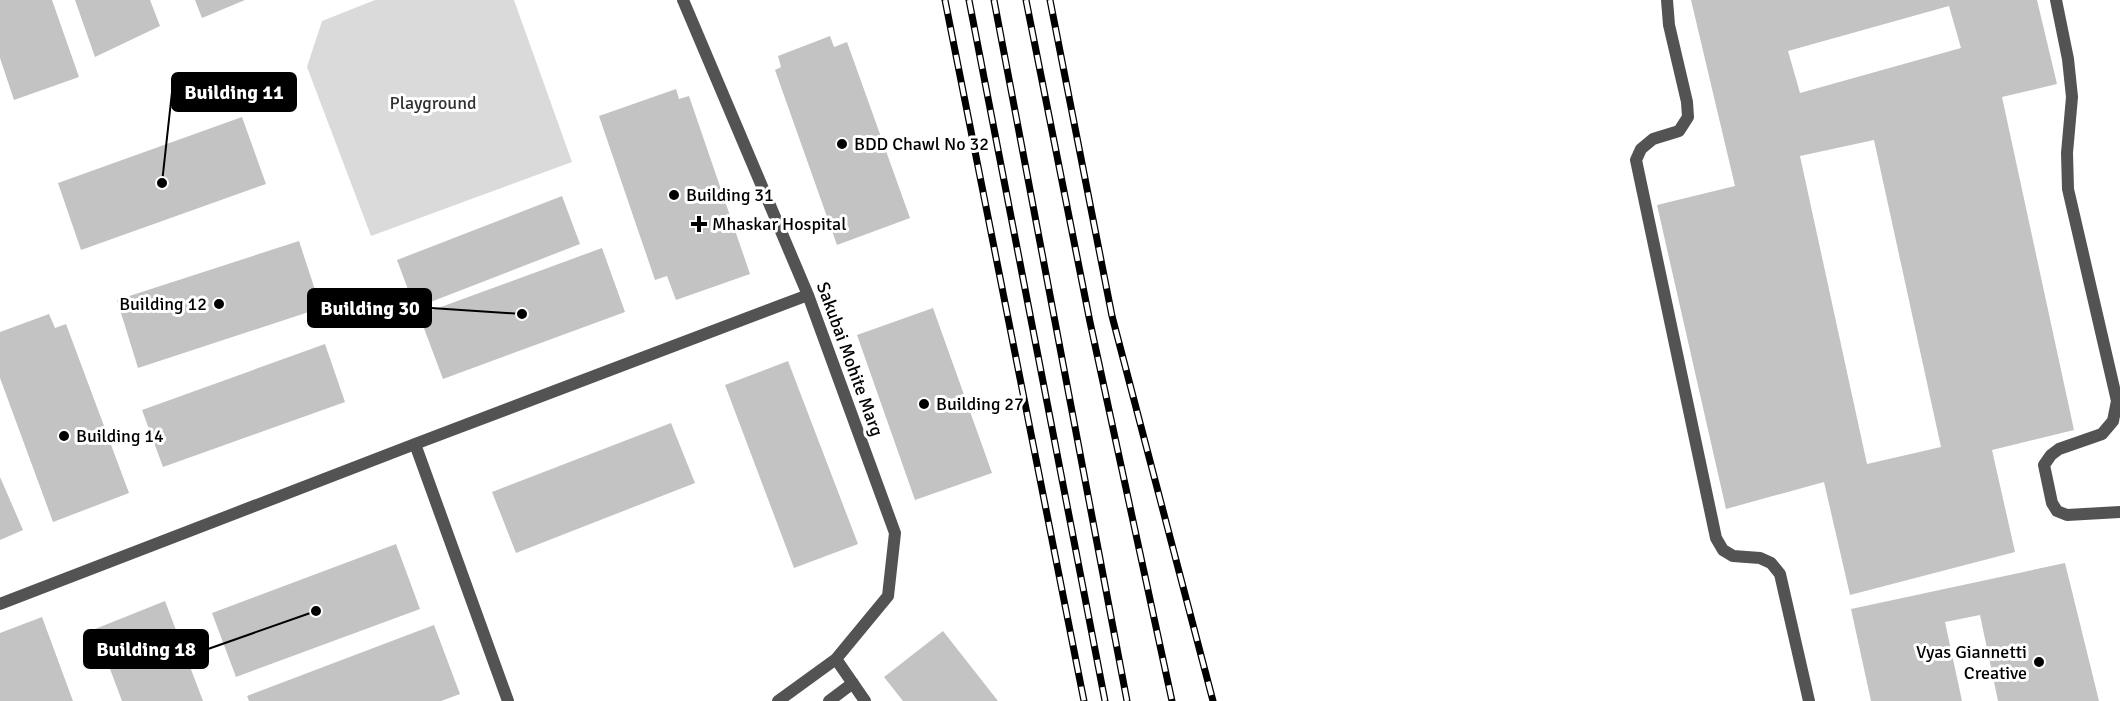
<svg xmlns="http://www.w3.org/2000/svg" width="2120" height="701" font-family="Signika,sans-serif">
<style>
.green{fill:#dadada}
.building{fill:#c3c3c3;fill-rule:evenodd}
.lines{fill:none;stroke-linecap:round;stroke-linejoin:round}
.service{stroke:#535353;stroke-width:12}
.minor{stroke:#535353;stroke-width:12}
.rail-casing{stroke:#000;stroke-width:7}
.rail{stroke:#fff;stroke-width:4.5;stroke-dasharray:14;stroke-linecap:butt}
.poi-dot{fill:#000;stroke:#fff;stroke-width:2}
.labels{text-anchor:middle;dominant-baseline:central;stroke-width:6;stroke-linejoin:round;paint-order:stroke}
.park-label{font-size:18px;fill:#313131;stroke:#fff}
.poi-label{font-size:18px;fill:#000;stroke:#fff;text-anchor:start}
.street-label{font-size:18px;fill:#000;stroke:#fff}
.leader{fill:none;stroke:#000;stroke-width:2}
.callout-dot{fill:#000;stroke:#fff;stroke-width:2}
.callout{fill:#000;stroke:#000;stroke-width:2}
.callout-label{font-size:20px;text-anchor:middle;font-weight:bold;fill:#fff}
</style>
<rect width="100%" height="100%" fill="#fff"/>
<path class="green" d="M375 0H514L572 162 371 236 307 67 322 21Z"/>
<path class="building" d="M0 0H52L79 77 14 100 0 58Z
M75 0H150L160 26 95 57Z
M195 0H245L202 18Z
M1691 0H2037L2057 84 2002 97 2074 430 1992 450 2015 552 1850 595 1824 482 1726 509 1657 205 1735 186ZM1949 6 1961 48 1800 93 1788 51ZM1874 140 1941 447 1867 464 1800 156Z
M830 36 834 47 847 42 910 218 837 245 775 70 781 67 778 56Z
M676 89 679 99 689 96 750 274 676 300 667 276 655 280 599 116Z
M242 117 266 184 81 250 58 183Z
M562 196 580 244 415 308 397 260Z
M299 241 321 308 138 368 117 300Z
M602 248 625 312 443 379 419 315Z
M933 308 992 473 915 500 857 335Z
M49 314 55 328 66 324 129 493 53 522 0 378V332Z
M325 344 345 402 163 467 142 410Z
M788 361 858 544 794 568 725 385Z
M671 423 695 483 516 553 492 492Z
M0 477 23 530 0 540Z
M396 544 420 609 236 677 212 613Z
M2065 563 2099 701H1998L1980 615 1945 622 1962 701H1871L1851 609Z
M165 601 203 701H122L95 629Z
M42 617 73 701H0V633Z
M434 625 460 694 441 701H249L247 696Z
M943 631 998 701H903L884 677Z"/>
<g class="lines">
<path class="service" d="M1667 0 1669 25 1687 102 1688 117 1679 131 1653 139 1641 149 1636 160 1716 538 1723 550 1733 556 1760 558 1771 563 1780 574 1809 701
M2056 0 2068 59 2072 97 2067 153 2068 189 2117 401 2113 421 2102 434 2059 449 2051 455 2044 465 2052 503 2057 511 2067 515 2120 512"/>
<path class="minor" d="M683 0 808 295 895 533 888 596 836 659 778 701
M415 444 508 701
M0 604 415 444 808 295
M836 659 865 701
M829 701 853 683"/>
<g class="rail-casing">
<path id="rail" d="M945 0 1084 701
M969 0 1105 701
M994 0 1127 701
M1026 0 1090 322 1172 701
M1050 0 1112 316 1213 701"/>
</g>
<use href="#rail" class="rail"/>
</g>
<g class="poi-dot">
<circle cx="842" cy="144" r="6"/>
<circle cx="674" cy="195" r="6"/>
<path d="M696 215h6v6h6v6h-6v6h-6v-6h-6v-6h6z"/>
<circle cx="219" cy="304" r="6"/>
<circle cx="924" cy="404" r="6"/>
<circle cx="64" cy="436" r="6"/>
<circle cx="2039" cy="662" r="6"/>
</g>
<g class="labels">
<g class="park-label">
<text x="433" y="103">Playground</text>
</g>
<g class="poi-label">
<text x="854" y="144">BDD Chawl No 32</text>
<text x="686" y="195">Building 31</text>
<text x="712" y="224">Mhaskar Hospital</text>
<text x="207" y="304" text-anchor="end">Building 12</text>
<text x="936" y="404">Building 27</text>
<text x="76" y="436">Building 14</text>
<text x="2027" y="652" text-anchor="end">Vyas Giannetti<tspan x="2027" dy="21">Creative</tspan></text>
</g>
<g class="street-label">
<text transform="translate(850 359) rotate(70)">Sakubai Mohite Marg</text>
</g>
</g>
<path class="leader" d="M162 183L172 92M522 314L431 308M316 611L208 649"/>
<g class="callout-dot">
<circle cx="162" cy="183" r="6"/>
<circle cx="522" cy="314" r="6"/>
<circle cx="316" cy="611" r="6"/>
</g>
<g class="callout">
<rect x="172" y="73" width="124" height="38" rx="6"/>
<rect x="308" y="289" width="123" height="38" rx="6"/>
<rect x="84" y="630" width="124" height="38" rx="6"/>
</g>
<g class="callout-label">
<text x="234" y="99">Building 11</text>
<text x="370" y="315">Building 30</text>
<text x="146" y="656">Building 18</text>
</g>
</svg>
